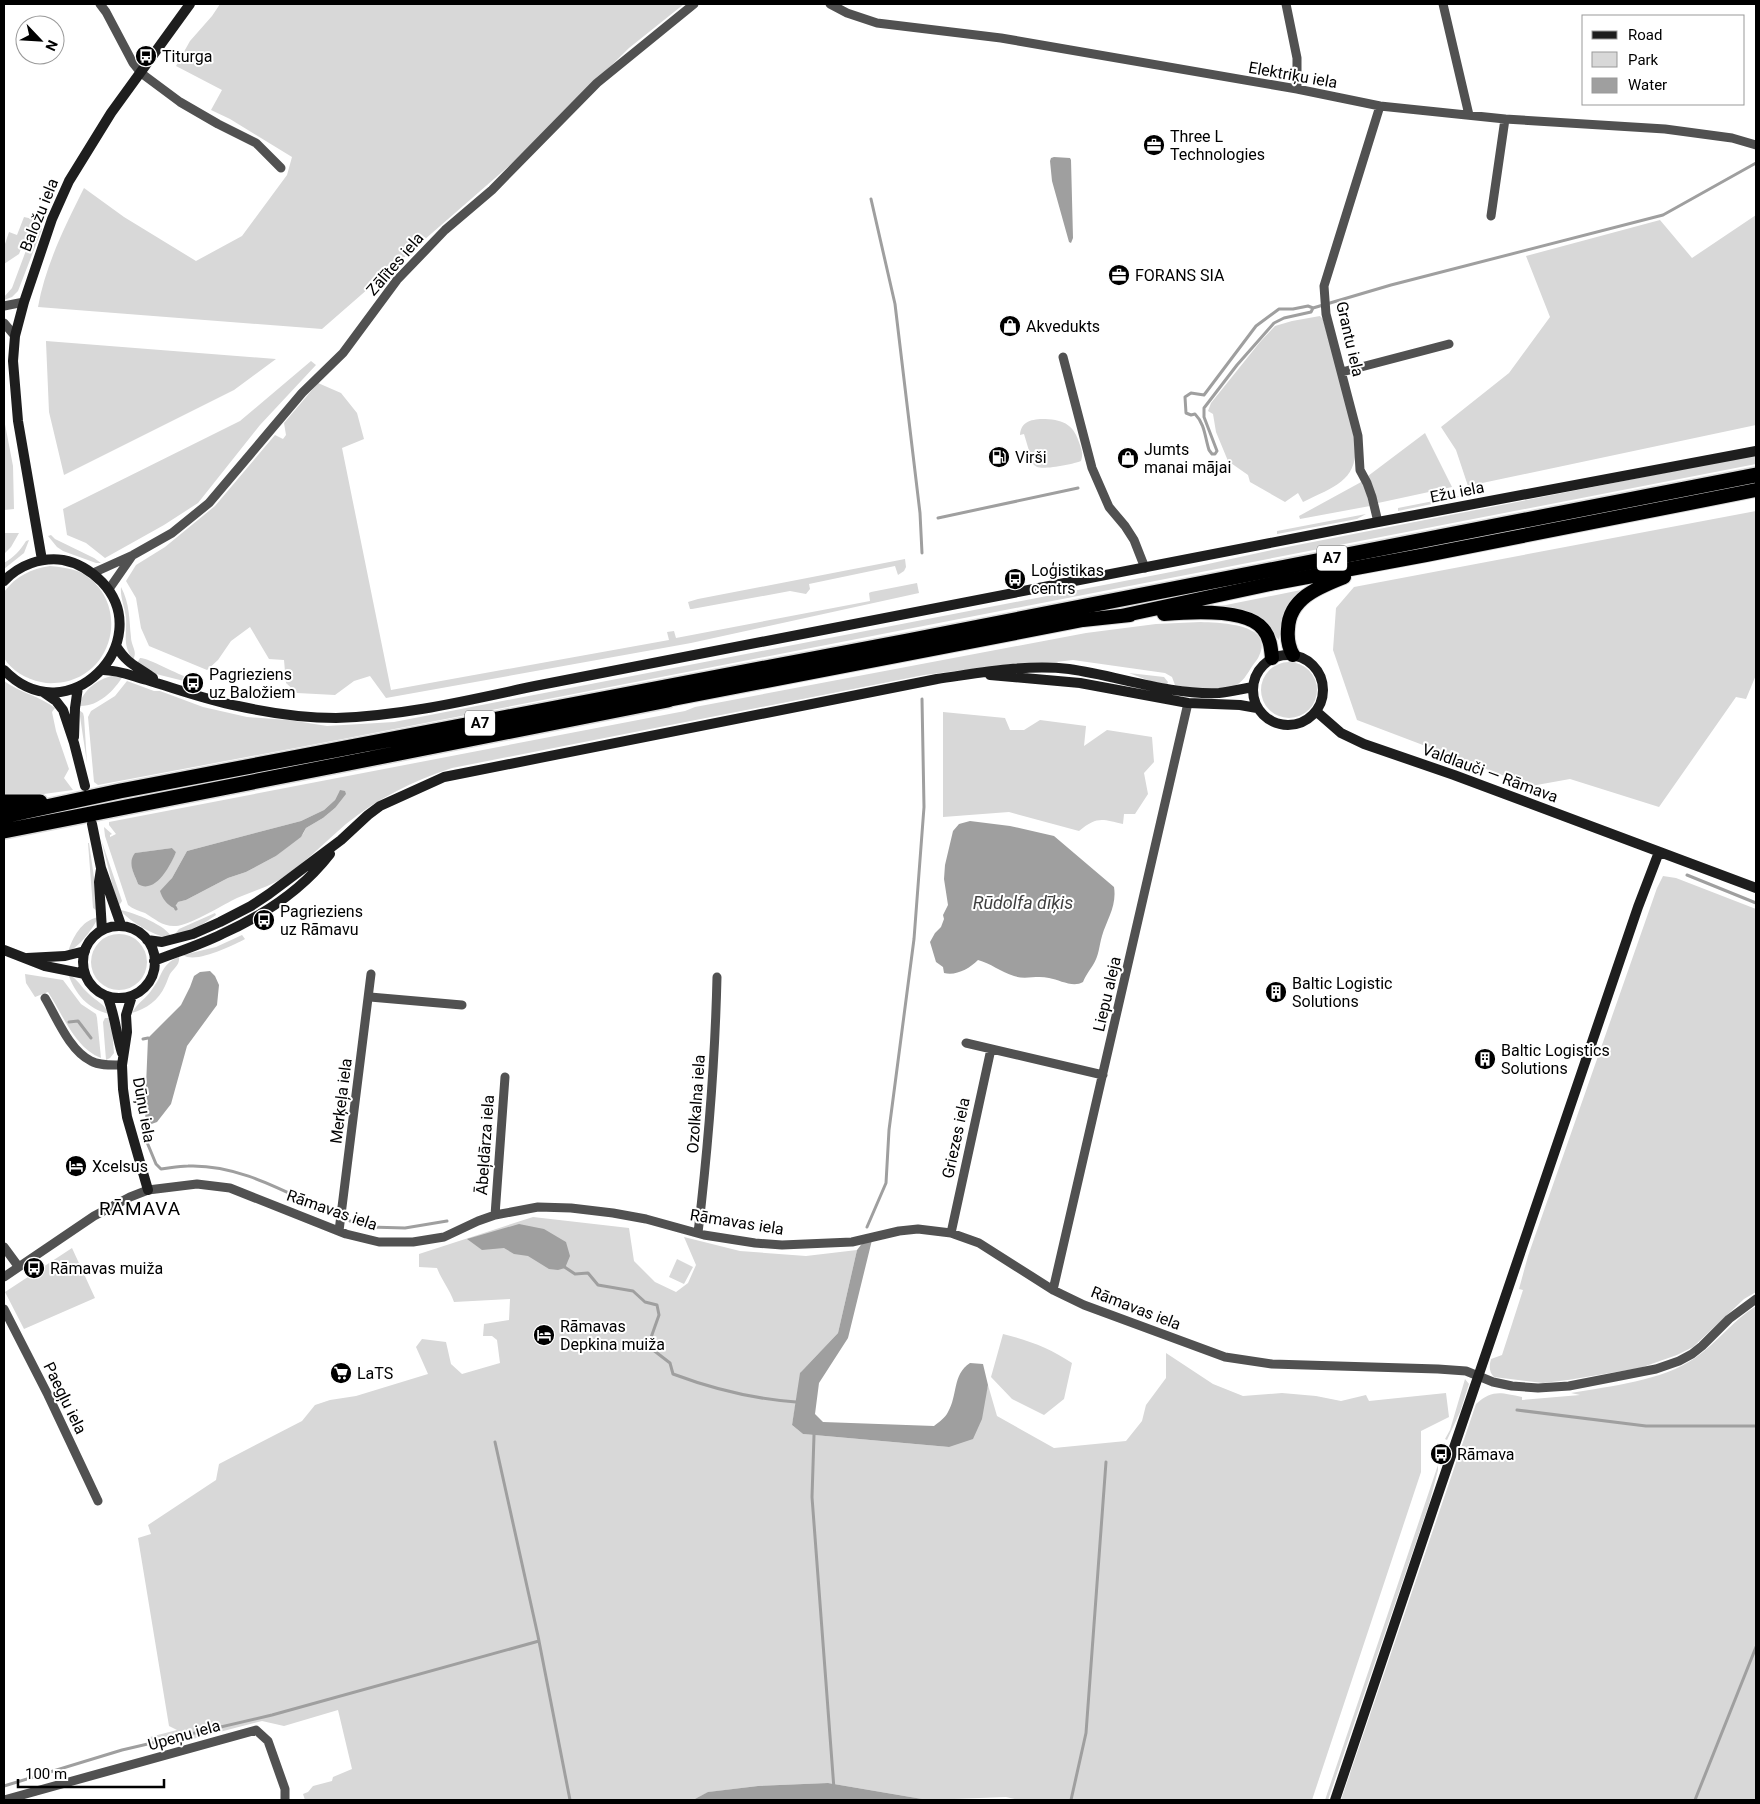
<svg xmlns="http://www.w3.org/2000/svg" width="1760" height="1804" font-family="Roboto,sans-serif">
<style>
.green{fill:#d8d8d8;fill-rule:evenodd}
.water{fill:#9f9f9f}
.lines{fill:none;stroke-linecap:round;stroke-linejoin:round}
.stream{stroke:#9f9f9f;stroke-width:3}
.trunk-casing{stroke:#dbdbdb;stroke-width:16}
.motorway-casing{stroke:#dbdbdb;stroke-width:18}
.minor{stroke:#515151;stroke-width:9}
.secondary{stroke:#1e1e1e;stroke-width:10}
.trunk{stroke:#000;stroke-width:14}
.motorway{stroke:#000;stroke-width:15}
.labels{text-anchor:middle;dominant-baseline:central;stroke-width:4;stroke-linejoin:round;paint-order:stroke}
.shield{fill:#fff;stroke:#4c4c4c;stroke-width:1}
.shield-label{font-size:15px;font-weight:bold;fill:#000}
.poi-label{font-size:16px;fill:#000;stroke:#fff;text-anchor:start}
.street-label{font-size:16px;fill:#000;stroke:#fff}
.water-label{font-size:18px;font-style:italic;fill:#404040;stroke:#fff}
.quarter-label{font-size:19px;letter-spacing:1px;fill:#000;stroke:#fff}
</style>
<rect width="100%" height="100%" fill="#fff"/>
<path class="green" d="M220 4H684L629 48 518 158 322 329 38 307C45 266 66 224 84 188L124 217 196 261 242 236 287 175 292 157 230 119 211 110 222 90 176 66 190 41 212 16Z
M1756 215V425L1468 486 1456 450 1441 427 1509 373 1550 317 1526 256 1660 220 1692 258Z
M24 217 33 219 19 254 4 264V247L9 232 17 235Z
M37 221 41 225 42 229 18 291 12 297 4 300V297L12 288Z
M1320 316 1323 319 1355 436C1360 480 1338 485 1303 502L1298 493 1285 502 1250 482 1248 475 1228 461 1216 432 1213 414 1208 411 1211 403 1260 342 1275 326 1292 321Z
M46 342V341L276 359 234 390 64 475 49 412Z
M311 361 316 365 260 425 198 503 164 525 105 558 86 543 67 535 63 509 240 421Z
M318 383 341 393 357 413 364 439 342 448 391 690 669 640 667 632 674 631 676 638 870 601 869 593 871 592 917 583 919 593 691 643 386 698 370 676 354 681 335 695 297 693 286 683 284 660 269 659 250 627 231 641 218 660 207 670 149 646 141 628 136 598 126 581 136 565 165 547 215 506 275 435 283 439 286 435 284 423Z
M4 419 13 466 14 509 4 510Z
M1045 419C1065 420 1074 425 1080 445 1082 451 1083 455 1081 461 1074 464 1044 470 1037 467 1033 465 1031 462 1029 458L1038 455V452L1030 454 1024 434 1020 435C1021 421 1032 419 1045 419Z
M1425 433 1452 487 1378 503 1368 476Z
M1756 455V464L348 738 98 785 94 782 88 717 91 711 115 696 127 681 154 691H160L203 707 247 717 289 720 327 726 394 722 1176 571 1272 550Z
M1363 481 1370 506 1300 519 1299 516Z
M1459 496 1456 499 1398 511V508Z
M1756 511V675L1746 699 1736 697 1659 807 1570 779 1531 786 1357 720 1333 650 1336 608 1354 587Z
M1366 514 1357 519 1277 534V531Z
M4 533H19L11 547 4 554Z
M51 535 55 539 94 558 101 563H96L63 551 57 547 48 536Z
M29 540 24 553 4 569V563C14 557 20 551 26 541Z
M905 559 906 567 904 571 898 575 895 566 809 584 810 589 806 594 790 591 692 609H690L688 602 698 599Z
M50 566C60 567 70 568 80 572 129 598 118 671 64 682 57 683 49 684 41 682 26 679 12 671 4 658V592C16 576 31 569 50 566Z
M121 587C130 604 129 619 131 637 131 646 138 651 133 660 122 644 127 636 126 618 125 607 120 598 121 587Z
M1301 590H1302L1282 625 1279 640 1273 633 1201 610Z
M1201 622C1219 623 1275 623 1259 656 1258 659 1255 662 1253 665 1247 674 1243 683 1232 687 1214 692 1192 688 1175 685L1172 677 1165 673 1073 660 1030 665 996 666 924 675 452 768C413 781 378 798 346 824 324 843 304 864 279 880 264 889 246 893 231 901 218 908 189 925 176 926 163 927 155 919 145 913 139 911 133 909 128 905L105 836 104 827 112 834 110 835V837L116 834 109 825V822L685 711 695 707 1086 633 1156 624ZM340 790 335 808 323 818 306 828 303 834 276 856 246 872 228 878 186 900 178 902 165 887 172 878 187 851 301 821 324 810 335 800ZM172 848 176 852 168 868 138 884C134 873 127 862 136 853Z
M140 658C146 657 179 675 189 678L188 682 156 674 137 663Z
M1261 690a28 28 0 1 1 56 0a28 28 0 1 1-56 0Z
M1129 673 1164 677 1168 682 1167 685 1150 681Z
M117 675 123 676C114 691 98 707 79 706 83 689 100 677 117 675Z
M4 681C20 693 40 696 55 708L52 712 56 731 69 769 64 778 73 790 22 797 4 796Z
M79 710 83 713 84 717 87 763Z
M943 712 1005 718 1010 730H1024L1040 720 1086 726 1084 746 1107 730 1152 737 1154 762 1144 773 1148 794 1135 814H1124L1123 824C1102 819 1097 816 1079 831L1009 812 943 817Z
M101 839 122 901 118 907Z
M88 843H89L99 912 93 908Z
M1663 876 1676 878 1756 909V1292L1744 1299 1693 1347 1677 1355 1640 1368 1568 1380 1543 1383 1494 1377C1489 1372 1489 1366 1491 1359L1502 1355 1523 1290 1519 1289 1528 1256 1657 888Z
M120 910C133 912 168 926 172 938 157 938 130 922 120 910Z
M215 913 216 915 194 930 175 934 179 929Z
M98 917C94 928 79 947 68 952 73 937 81 921 98 917Z
M91 962a28 28 0 1 1 56 0a28 28 0 1 1-56 0Z
M242 935 245 939C232 946 195 964 183 955L216 947Z
M179 957C180 965 174 968 170 974 168 978 167 982 165 986 159 1000 146 1009 132 1013 137 1003 147 998 153 988 163 975 161 964 179 957Z
M25 974 63 980 81 1004 96 1014 97 1018 101 1058C75 1048 63 1015 48 992L35 997 26 983Z
M68 974C78 979 81 987 89 994 96 1001 105 1004 109 1014 87 1008 76 995 68 974Z
M105 1018H111L114 1053 110 1058 106 1060 103 1022Z
M533 1217 629 1228 634 1261 655 1282 676 1292 688 1283 696 1265 684 1237 740 1251 806 1256 857 1250 838 1333 801 1372 792 1425 803 1434 949 1447 984 1400 988 1385 997 1416 1054 1448 1126 1441 1142 1421 1146 1405 1166 1378V1353L1213 1384 1243 1396 1282 1393 1316 1396 1341 1401 1366 1395 1369 1401 1446 1393 1449 1417 1421 1431V1472L1312 1800H1019L1006 1797 928 1800 828 1783 758 1786 709 1792 693 1800H305L303 1794 308 1792 313 1786 332 1781 333 1777 352 1769 338 1710 284 1726 262 1721 158 1748 150 1737 177 1730 169 1726 138 1538 151 1534 148 1525 216 1480 219 1464 302 1421 315 1405 330 1400 356 1396 428 1374 416 1347 422 1339 446 1342 451 1364 462 1374 500 1363 497 1340 492 1336H483L484 1324 509 1320 510 1299 454 1302C449 1288 442 1281 437 1268L419 1267V1254Z
M72 1248 95 1298 24 1329 5 1292Z
M677 1259 693 1267 684 1284 669 1277Z
M1756 1306V1800H1341L1476 1404C1493 1389 1501 1393 1522 1397V1400L1580 1395 1571 1393C1610 1386 1662 1381 1695 1358 1717 1343 1733 1320 1756 1306Z
M1003 1334C1028 1340 1050 1348 1072 1363L1064 1399 1044 1415 1012 1399 991 1377Z
M1465 1379 1469 1384 1468 1387 1460 1412 1447 1440 1445 1439 1450 1430Z
M1438 1465V1470L1429 1504 1328 1800H1325Z"/>
<path class="water" d="M1054 157 1070 158 1071 160 1073 238 1071 243 1069 242 1052 181 1050 161 1051 158Z
M340 790 345 791 346 794 335 808 323 818 306 828 301 837 276 856 246 872 228 878 186 900 178 902 174 908C167 905 162 898 160 891L172 878 187 851 301 821 324 810 335 800Z
M970 821 1010 826 1054 836 1114 887C1117 906 1107 919 1102 936 1099 946 1099 956 1093 965 1089 971 1086 975 1083 982 1073 988 1060 980 1049 978 1037 975 1025 980 1014 976 1001 972 990 963 978 960 969 969 956 976 944 973L943 967 936 962 930 942 935 933 941 927 944 919 943 915 948 905 944 879 945 865 953 831 959 824Z
M172 848 176 852C171 865 155 895 138 884 134 873 127 863 135 853Z
M210 971 215 976 219 985 217 1005 187 1046 171 1104 157 1122 146 1126 145 1110 148 1038 181 1005 190 987 194 976 200 972Z
M519 1224 544 1229 566 1242 570 1256 565 1268 558 1270 549 1269 528 1256 514 1254 504 1248 482 1250 467 1239Z
M872 1240 848 1338 819 1383 815 1414 823 1422 934 1426C939 1422 945 1418 948 1412 958 1395 952 1375 970 1363L983 1364 988 1385 982 1419 973 1439 949 1447 803 1434 792 1425 800 1373 838 1333 857 1250 864 1241Z
M828 1783 928 1800H693L708 1792 758 1786Z"/>
<g class="lines">
<path class="stream" d="M871 199 895 304 920 513 922 553
M1313 308 1308 306 1293 309H1279L1256 326 1204 395 1191 393 1185 397 1186 413 1191 415 1195 414C1205 424 1205 438 1209 450L1212 454H1215L1217 451 1204 417V408L1237 365 1274 323 1284 318 1311 312 1313 308 1391 285 1663 215 1756 163
M938 518 1078 488
M1687 875 1756 903
M175 907 176 909
M69 1022 78 1021 91 1038
M143 1039 148 1038
M146 1126 144 1135 156 1164 161 1169C170 1168 179 1166 188 1166 239 1164 285 1192 329 1212
M350 1221 369 1227 405 1228 447 1221
M867 1227 886 1183 889 1130 914 939 924 807 922 699
M563 1266 575 1274 588 1273 598 1285 633 1291 645 1302 657 1305 659 1315 648 1346 670 1363 673 1374C713 1389 753 1399 796 1402
M1517 1410 1646 1426H1756
M814 1435 812 1497 834 1789
M495 1442 538 1636 570 1800
M4 1786 122 1750 272 1715 539 1641
M1071 1800 1086 1733 1106 1462
M1695 1800 1756 1647"/>
<g class="trunk-casing">
<path id="trunk" d="M1164 614C1188 612 1247 608 1263 629 1270 637 1271 648 1272 658
M1121 616 1275 583 1426 555 1756 490
M1293 655C1288 646 1287 639 1288 629 1289 598 1319 587 1344 577
M668 700 1083 620 1130 615"/>
</g>
<g class="motorway-casing">
<path id="motorway" d="M4 802H40
M4 816 120 791 907 641 1756 475
M4 831 668 700"/>
</g>
<path class="minor" d="M100 4 106 12 133 63 141 73 180 102 218 124 256 143 281 168
M830 4 847 13 877 23 1001 38 1297 89 1380 106 1505 119 1665 129 1732 138 1756 145
M1286 4 1297 58V89
M1443 4 1469 115
M1491 216 1505 119
M4 306 24 302
M4 323 15 336
M1063 357 1092 468 1109 507 1125 526 1134 540 1145 568
M1342 372 1449 344
M1378 522 1372 497 1367 483 1360 470 1358 436 1326 314 1324 286 1380 106
M93 573 133 555 172 533 209 503 302 393 343 353 397 280 445 230 492 190 597 83 694 4
M109 589 132 556
M370 997 462 1005
M45 998C57 1018 69 1050 91 1061 100 1066 112 1065 122 1065
M966 1043 1103 1075
M495 1215 505 1077
M339 1231 371 974
M698 1233C708 1148 715 1063 717 977
M951 1233 991 1049
M4 1247 18 1266
M4 1277 94 1216 130 1197 148 1190 197 1184 230 1188 346 1234 379 1242H413L444 1237 478 1221 495 1215 538 1207 571 1208 613 1213 646 1219 704 1235 755 1243 782 1245 852 1242 899 1231 918 1229 951 1233 979 1243 1053 1290 1084 1305 1225 1357 1272 1364 1438 1369 1466 1371 1493 1382 1512 1386 1538 1388 1569 1386 1656 1369 1679 1361 1692 1354 1702 1346 1729 1319 1756 1299
M1053 1290 1188 703
M4 1309 48 1395 98 1501
M4 1800 256 1730 268 1741 285 1789V1800"/>
<path class="secondary" d="M42 560 18 421 13 361 15 336 24 302 52 219 69 181 111 113 190 4
M4 581C19 565 41 557 63 560 79 563 91 571 102 582 158 641 68 736 4 670
M116 646C129 666 136 665 153 678
M1253 690a35 35 0 1 1 70 0a35 35 0 1 1-70 0Z
M103 670C119 670 132 676 147 680 177 689 207 700 238 706 270 713 304 718 336 718 404 716 469 700 535 686L1378 522 1756 451
M990 675 1080 683 1188 703 1240 705 1257 708
M43 692 56 701 63 710 74 743 85 786
M1317 712 1341 733 1364 744 1454 775 1756 888
M74 737 75 708 78 687
M92 824 101 868 121 925
M101 869 99 882 102 930
M83 962a36 36 0 1 1 72 0a36 36 0 1 1-72 0Z
M147 940 162 942 193 934 220 922 251 906 269 894 341 840 368 815 380 806 444 777 937 679C980 673 1025 664 1069 669 1119 676 1168 695 1219 693 1230 692 1241 689 1253 687
M4 950 45 966 85 974
M27 958 65 956 85 951
M154 961C177 952 200 945 222 934 262 916 303 889 330 854
M107 996C115 1014 116 1034 122 1053
M132 996 126 1015 127 1032 122 1065 123 1089 127 1117 148 1190
M1335 1800C1435 1502 1536 1205 1638 907L1659 852"/>
<use href="#trunk" class="trunk"/>
<use href="#motorway" class="motorway"/>
</g>
<defs>
<g id="bus-disc" transform="scale(1.125)"><circle r="9.5" fill="#000" stroke="#fff"/><path d="M-5-6H5V4H4V6H2V4H-2V6H-4V4H-5ZM-3.5-4V0h7V-4ZM-3.5 1.2v1.5H-2V1.2ZM2 1.2v1.5H3.5V1.2Z" fill="#fff"/></g>
<g id="office-disc" transform="scale(1.125)"><circle r="9.5" fill="#000" stroke="#fff"/><path d="M-6-3h4V-5.5h4V-3h4V5H-6ZM-1-4.5V-3h2v-1.5ZM-6 0V1H6V0Z" fill="#fff"/></g>
<g id="shop-disc" transform="scale(1.125)"><circle r="9.5" fill="#000" stroke="#fff"/><path d="M-5-2.5h2.3a2.7 3.5 0 0 1 5.4 0H5L5.5 6h-11ZM-1.5-2.5h3a1.5 2.3 0 0 0-3 0Z" fill="#fff"/></g>
<g id="fuel-disc" transform="scale(1.125)"><circle r="9.5" fill="#000" stroke="#fff"/><path d="M-5.5-6h7V0h2V4h1.3V-2.5L3-4.5l.8-.8L6-3V5H2.5V1h-1V6h-7ZM-4.2-4.7v3.2H.2V-4.7Z" fill="#fff"/></g>
<g id="building-disc" transform="scale(1.125)"><circle r="9.5" fill="#000" stroke="#fff"/><path d="M-4-6H4V6H1V3H-1V6H-4ZM-2.5-4.3h1.7v1.8h-1.7ZM.8-4.3h1.7v1.8H.8ZM-2.5-1h1.7V.8h-1.7ZM.8-1h1.7V.8H.8Z" fill="#fff"/></g>
<g id="hotel-disc" transform="scale(1.125)"><circle r="9.5" fill="#000" stroke="#fff"/><path d="M-6-4.5h1.5V1H6V5H4.5V3h-9V5H-6ZM-4 0a1.8 1.8 0 1 1 3.6 0ZM.5 0V-2.5h3Q6-2.5 6 0Z" fill="#fff"/></g>
<g id="supermarket-disc" transform="scale(1.125)"><circle r="9.5" fill="#000" stroke="#fff"/><path d="M-6-5.5h2.5l.6 2H6L4.5 2H-2.5L-4.4-4H-6ZM-1.5 3.2a1.3 1.3 0 1 0 .1 0ZM3 3.2a1.3 1.3 0 1 0 .1 0Z" fill="#fff"/></g>
</defs>
<g fill-rule="evenodd">
<use href="#bus-disc" x="146" y="56"/>
<use href="#office-disc" x="1154" y="145"/>
<use href="#office-disc" x="1119" y="275"/>
<use href="#shop-disc" x="1010" y="326"/>
<use href="#fuel-disc" x="999" y="457"/>
<use href="#shop-disc" x="1128" y="458"/>
<use href="#bus-disc" x="1015" y="579"/>
<use href="#bus-disc" x="193" y="683"/>
<use href="#bus-disc" x="264" y="920"/>
<use href="#building-disc" x="1276" y="992"/>
<use href="#building-disc" x="1485" y="1059"/>
<use href="#hotel-disc" x="76" y="1166"/>
<use href="#bus-disc" x="34" y="1268"/>
<use href="#hotel-disc" x="544" y="1335"/>
<use href="#supermarket-disc" x="341" y="1373"/>
<use href="#bus-disc" x="1441" y="1454"/>
</g>
<g class="labels">
<g class="shield">
<rect x="1317" y="545.5" width="30" height="25" rx="4"/>
<rect x="465" y="710.5" width="30" height="25" rx="4"/>
</g>
<g class="shield-label">
<text x="1332" y="558">A7</text>
<text x="480" y="723">A7</text>
</g>
<g class="poi-label">
<text x="162" y="56">Titurga</text>
<text x="1170" y="136">Three L<tspan x="1170" dy="18">Technologies</tspan></text>
<text x="1135" y="275">FORANS SIA</text>
<text x="1026" y="326">Akvedukts</text>
<text x="1144" y="449">Jumts<tspan x="1144" dy="18">manai mājai</tspan></text>
<text x="1015" y="457">Virši</text>
<text x="1031" y="570">Loģistikas<tspan x="1031" dy="18">centrs</tspan></text>
<text x="209" y="674">Pagrieziens<tspan x="209" dy="18">uz Baložiem</tspan></text>
<text x="280" y="911">Pagrieziens<tspan x="280" dy="18">uz Rāmavu</tspan></text>
<text x="1292" y="983">Baltic Logistic<tspan x="1292" dy="18">Solutions</tspan></text>
<text x="1501" y="1050">Baltic Logistics<tspan x="1501" dy="18">Solutions</tspan></text>
<text x="92" y="1166">Xcelsus</text>
<text x="50" y="1268">Rāmavas muiža</text>
<text x="560" y="1326">Rāmavas<tspan x="560" dy="18">Depkina muiža</tspan></text>
<text x="357" y="1373">LaTS</text>
<text x="1457" y="1454">Rāmava</text>
</g>
<g class="street-label">
<text transform="translate(1293 75) rotate(10)">Elektriķu iela</text>
<text transform="translate(39 215) rotate(-68)">Baložu iela</text>
<text transform="translate(395 264) rotate(-49)">Zālītes iela</text>
<text transform="translate(1350 339) rotate(77)">Grantu iela</text>
<text transform="translate(1457 492) rotate(-11)">Ežu iela</text>
<text transform="translate(1490 773) rotate(20)">Valdlauči — Rāmava</text>
<text transform="translate(1107 994) rotate(-77)">Liepu aleja</text>
<text transform="translate(341 1101) rotate(-83)">Merķeļa iela</text>
<text transform="translate(696 1104) rotate(-86)">Ozolkalna iela</text>
<text transform="translate(144 1110) rotate(80)">Dūņu iela</text>
<text transform="translate(956 1138) rotate(-78)">Griezes iela</text>
<text transform="translate(485 1145) rotate(-86)">Ābeļdārza iela</text>
<text transform="translate(332 1210) rotate(19)">Rāmavas iela</text>
<text transform="translate(737 1222) rotate(9)">Rāmavas iela</text>
<text transform="translate(1136 1308) rotate(21)">Rāmavas iela</text>
<text transform="translate(65 1398) rotate(64)">Paegļu iela</text>
<text transform="translate(184 1735) rotate(-16)">Upeņu iela</text>
</g>
<g class="water-label">
<text x="1023" y="902">Rūdolfa dīķis</text>
</g>
<g class="quarter-label">
<text x="140" y="1208">RĀMAVA</text>
</g>
</g>
<rect width="1760" height="1804" fill="none" stroke="#000000" stroke-width="10"/>
<rect x="1582" y="15" width="162" height="90" fill="#ffffff" stroke="#999999"/>
<rect x="1592" y="31" width="25" height="8" fill="#1e1e1e" stroke="#999999"/>
<text x="1628" y="40" font-size="15" fill="#000000">Road</text>
<rect x="1592" y="52" width="25" height="15" fill="#d8d8d8" stroke="#999999"/>
<text x="1628" y="65" font-size="15" fill="#000000">Park</text>
<rect x="1592" y="78" width="25" height="15" fill="#9f9f9f" stroke="#999999"/>
<text x="1628" y="90" font-size="15" fill="#000000">Water</text>
<g transform="translate(40 40) rotate(115)"><circle r="24" fill="#ffffff" stroke="#999999"/>
<path d="M0-4L9 19L0 12L-9 19Z" fill="#000000"/>
<text y="-8" font-size="14" font-weight="bold" text-anchor="middle" fill="#000000">N</text>
</g>
<path d="M18 1779v8h146v-8" fill="none" stroke="#000000" stroke-width="2.5"/>
<text x="25" y="1779" font-size="15" fill="#000000" stroke="#ffffff" stroke-width="4" paint-order="stroke">100 m</text>
</svg>
